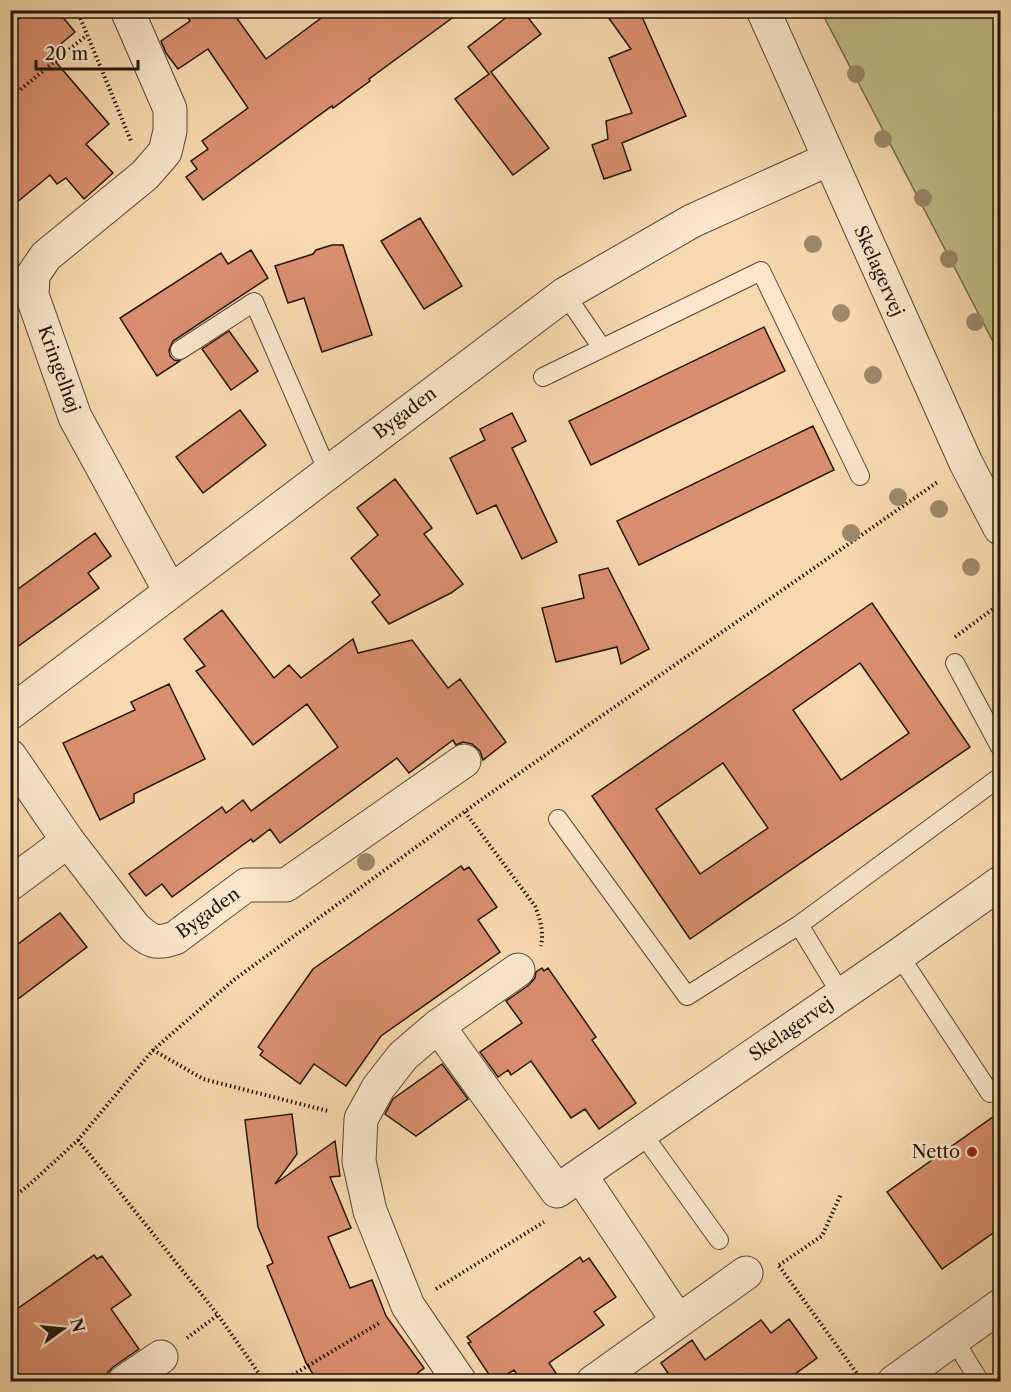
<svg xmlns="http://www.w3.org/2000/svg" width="1011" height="1392" font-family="'Libre Caslon Text',serif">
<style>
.green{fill:#c0be88;stroke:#716a4a;stroke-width:1.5}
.building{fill:#da8e6f;stroke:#22160c;stroke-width:1.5;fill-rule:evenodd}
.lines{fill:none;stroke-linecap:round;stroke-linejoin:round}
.service-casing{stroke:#584735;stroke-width:20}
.minor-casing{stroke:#584735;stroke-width:35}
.tertiary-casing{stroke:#584735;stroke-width:35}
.path{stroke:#22160c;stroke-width:4;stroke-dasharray:1.5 3;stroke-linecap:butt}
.service{stroke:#fae6cb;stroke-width:18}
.minor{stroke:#fae6cb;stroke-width:33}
.tertiary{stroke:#fae6cb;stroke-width:33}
.tree{fill:#9c896a}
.poi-dot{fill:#8f2418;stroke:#fae6cb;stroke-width:2}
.labels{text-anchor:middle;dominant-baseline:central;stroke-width:5;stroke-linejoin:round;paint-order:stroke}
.street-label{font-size:18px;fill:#22160c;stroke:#fae6cb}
.poi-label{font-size:18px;fill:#22160c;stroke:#fae6cb;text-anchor:end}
</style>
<rect width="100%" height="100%" fill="#f8d9af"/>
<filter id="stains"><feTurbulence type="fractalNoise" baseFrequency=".00333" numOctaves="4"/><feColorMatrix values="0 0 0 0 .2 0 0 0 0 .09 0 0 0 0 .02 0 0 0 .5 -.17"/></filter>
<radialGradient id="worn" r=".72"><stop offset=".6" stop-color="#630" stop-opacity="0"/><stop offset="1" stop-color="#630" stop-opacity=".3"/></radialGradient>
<path class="green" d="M821 11H1000V355Z"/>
<path class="building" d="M29 10H57L75 32 49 54 109 124 86 144 113 173 84 199 66 178 57 184 50 175 10 208V26Z
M183 10H231L266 59 332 10H463L369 79 370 81 333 108 332 106 203 200 186 177 197 169 191 161 208 149 202 141 248 108 208 49 178 69 166 53 161 41 190 21Z
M516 10H522L541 34 491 72 549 148 513 175 455 99 489 74 468 47Z
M603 10H639L686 116 622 143 631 170 604 179 592 145 608 139 606 121 632 113 609 58 631 49Z
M420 218 462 286 424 309 381 241Z
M332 245H343L372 335 322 352 304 298 288 303 275 266 313 254 316 250Z
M251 250 268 278 173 341 169 350 170 356 174 360 180 361 157 376 120 318 221 253 228 264Z
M764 327 785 371 591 465 569 421Z
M229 331 258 371 231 390 202 349Z
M240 410 266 445 203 493 176 457Z
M512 413 526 441 512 448 557 542 522 559 496 505 477 514 450 458 485 440 480 429Z
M813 426 834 470 639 565 617 521Z
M395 479 432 528 424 534 463 584 451 593 389 624 372 602 380 595 351 558 378 535 357 508Z
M95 533 111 556 88 573 99 588 10 652V595Z
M608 568 649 649 621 664 617 647 556 662 542 608 584 598 579 575Z
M872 603 970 747 690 939 592 796ZM860 663 909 733 841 780 793 710ZM723 763 768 828 700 874 656 809Z
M222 610 274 678 289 665 301 678 353 639 358 653 412 640 448 688 460 679 506 742 483 760 480 751 472 744 463 742 456 745 453 740 409 773 397 758 280 843 270 829 253 842 251 839 172 897 162 884 146 896 129 874 222 807 226 813 243 800 251 811 338 747 307 704 253 745 196 671 205 666 184 639Z
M169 684 205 759 134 794V802L100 820 63 743 135 710 131 702Z
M461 866 464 870 469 867 497 907 478 920 500 952 381 1036 346 1086 314 1064 300 1084 260 1055 263 1051 258 1047 313 969Z
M60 913 87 947 10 1005V950Z
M542 968 544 971 548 968 596 1037 592 1040 636 1103 599 1129 585 1109 571 1118 531 1061 511 1075 508 1070 498 1077 480 1052 522 1023 506 1001 529 985 535 978 536 972Z
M442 1064 468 1099 416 1136 385 1114 393 1099Z
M1000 1112V1228L942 1269 887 1192Z
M292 1114 297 1154 275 1184 335 1141 340 1176 330 1177 351 1228 328 1237 350 1288 372 1280 386 1316 424 1368 406 1382H318L306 1363 267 1266 273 1263 258 1227 245 1120Z
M94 1255 97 1259 102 1256 131 1295 111 1309 139 1349 113 1367 107 1373 106 1382H10V1314Z
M580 1257 583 1262 589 1258 616 1297 594 1312 604 1325 549 1363 562 1382H522L514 1370 494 1382 468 1343 471 1342 467 1337Z
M789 1319 817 1358 784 1382H674L661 1363 692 1340 705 1360 761 1320 771 1333Z"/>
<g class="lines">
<g class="service-casing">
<path id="service" d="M565 294 602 348
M180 350 254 302 328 472
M543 377 761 271 860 476
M955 663 1000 747
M558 819 687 996 799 925 841 994
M799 925 1000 777
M899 955 990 1093
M642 1133 719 1240
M953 1338 980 1382"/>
</g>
<g class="minor-casing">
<path id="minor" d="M127 10 170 109V131L165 152 145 175 46 256 33 275 32 295 75 417 170 591
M10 756 68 841 135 928C150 941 155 945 175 938L246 885H286L464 761
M10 884 68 841
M438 1026 557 1191 899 955 1000 883
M581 1176 678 1321
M124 1382 161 1357
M460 1382 408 1306 370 1211 359 1161 361 1119 378 1088 403 1056 438 1026 518 970
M593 1382 746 1273
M894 1382 1000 1306"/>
</g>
<g class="tertiary-casing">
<path id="tertiary" d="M763 10 966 463 1000 528
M10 713 565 294 692 221 829 159"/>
</g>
<path class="path" d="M77 10 131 141
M10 98 87 35
M955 637 1000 604
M465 812 535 906C540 919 544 932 541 946
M153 1050 203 1079 328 1111
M78 1140 218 1315 265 1382
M10 1200 30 1184 78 1140 153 1050 235 979 478 802 939 481
M779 1265 822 1236 841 1194
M779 1266 861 1379
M436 1289 544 1222
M187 1338 218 1315
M281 1382 381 1322"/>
<use href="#service" class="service"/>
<use href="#minor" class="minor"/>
<use href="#tertiary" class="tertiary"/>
</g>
<g class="tree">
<circle cx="856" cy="74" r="9"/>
<circle cx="883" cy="139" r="9"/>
<circle cx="923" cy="198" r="9"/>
<circle cx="813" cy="244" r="9"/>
<circle cx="949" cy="259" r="9"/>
<circle cx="841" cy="313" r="9"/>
<circle cx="975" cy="322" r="9"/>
<circle cx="873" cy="375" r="9"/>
<circle cx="898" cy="497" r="9"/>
<circle cx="939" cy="509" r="9"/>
<circle cx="851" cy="533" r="9"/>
<circle cx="971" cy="567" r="9"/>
<circle cx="366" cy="862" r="9"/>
</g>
<circle class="poi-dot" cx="972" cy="1152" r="6"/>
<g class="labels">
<g class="street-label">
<text transform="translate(879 271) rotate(66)">Skelagervej</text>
<text transform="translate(59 369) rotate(70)">Kringelhøj</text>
<text transform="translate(405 413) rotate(-37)">Bygaden</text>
<text transform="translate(208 913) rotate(-36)">Bygaden</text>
<text transform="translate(791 1029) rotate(-35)">Skelagervej</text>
</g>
<g class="poi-label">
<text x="960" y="1152">Netto</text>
</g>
</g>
<rect width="1011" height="1392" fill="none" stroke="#f8d9af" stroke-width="36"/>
<rect x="12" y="12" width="987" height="1368" fill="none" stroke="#22160c" stroke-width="3"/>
<rect x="18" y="18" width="975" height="1356" fill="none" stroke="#22160c" stroke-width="1.5"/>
<g transform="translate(63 1329) rotate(75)" stroke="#fae6cb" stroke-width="4.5" paint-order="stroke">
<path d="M0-4.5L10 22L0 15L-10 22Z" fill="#22160c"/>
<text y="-9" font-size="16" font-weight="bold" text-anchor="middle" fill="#22160c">N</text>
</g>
<path d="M36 60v9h102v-9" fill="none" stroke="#22160c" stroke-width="3"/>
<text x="45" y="60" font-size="18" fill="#22160c" stroke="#fae6cb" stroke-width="4.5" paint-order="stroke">20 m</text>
<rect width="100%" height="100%" filter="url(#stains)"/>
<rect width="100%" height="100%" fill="url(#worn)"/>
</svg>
